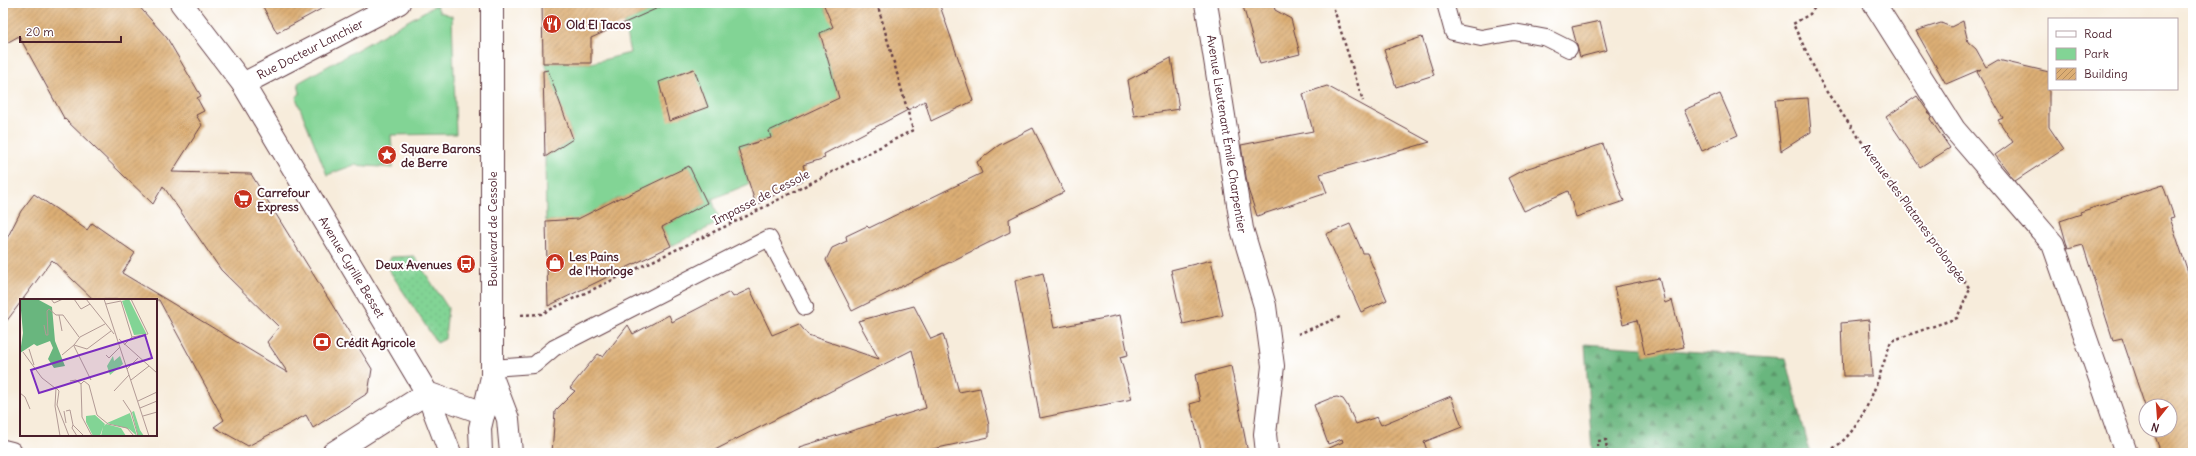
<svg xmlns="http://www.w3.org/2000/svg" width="2196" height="456" font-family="Delius,sans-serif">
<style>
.grass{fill:url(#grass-dots);stroke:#667a60}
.forest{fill:url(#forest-firs);stroke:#5a6a54}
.green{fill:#82d495;stroke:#667a60}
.building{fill:url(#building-hatch)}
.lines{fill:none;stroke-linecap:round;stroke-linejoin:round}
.service-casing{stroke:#643e45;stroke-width:18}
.minor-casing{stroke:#643e45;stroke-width:24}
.tertiary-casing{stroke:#643e45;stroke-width:24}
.primary-casing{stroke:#643e45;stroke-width:24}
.path{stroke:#643e45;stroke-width:2.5;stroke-dasharray:3 3;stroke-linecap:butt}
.service{stroke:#fff;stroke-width:16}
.minor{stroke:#fff;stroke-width:22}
.tertiary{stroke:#fff;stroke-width:22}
.primary{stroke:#fff;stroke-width:22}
.labels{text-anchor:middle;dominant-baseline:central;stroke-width:4;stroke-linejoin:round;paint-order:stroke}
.poi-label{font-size:12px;font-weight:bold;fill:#4a1f2b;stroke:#fff;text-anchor:start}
.street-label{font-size:12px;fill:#4a1f2b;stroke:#fff}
.inset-road{fill:none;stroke:#b29a95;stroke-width:1}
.view{fill:#7b2cbf;fill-opacity:0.15;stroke:#7b2cbf;stroke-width:2}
.inset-edge{fill:none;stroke:#4a1f2b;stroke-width:2}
</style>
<defs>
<pattern id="grass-dots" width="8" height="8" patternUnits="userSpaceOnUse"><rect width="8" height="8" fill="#82d495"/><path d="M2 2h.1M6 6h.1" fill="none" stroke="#72b681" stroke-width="1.8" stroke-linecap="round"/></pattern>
<pattern id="forest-firs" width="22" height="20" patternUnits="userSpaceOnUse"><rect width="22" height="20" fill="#69b67e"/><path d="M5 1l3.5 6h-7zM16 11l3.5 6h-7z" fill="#589367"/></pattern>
<pattern id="building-hatch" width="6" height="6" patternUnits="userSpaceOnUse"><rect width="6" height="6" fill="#dcae74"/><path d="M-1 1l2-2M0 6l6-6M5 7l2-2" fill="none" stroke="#b48d5f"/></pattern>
</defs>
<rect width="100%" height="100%" fill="#fff"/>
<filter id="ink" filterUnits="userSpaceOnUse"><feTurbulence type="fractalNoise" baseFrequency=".025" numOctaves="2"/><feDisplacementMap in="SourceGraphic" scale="8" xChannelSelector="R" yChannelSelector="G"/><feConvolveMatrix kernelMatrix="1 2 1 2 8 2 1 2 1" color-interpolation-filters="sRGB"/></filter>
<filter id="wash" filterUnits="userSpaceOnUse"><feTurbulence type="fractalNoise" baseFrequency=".012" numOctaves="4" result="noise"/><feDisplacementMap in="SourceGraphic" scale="16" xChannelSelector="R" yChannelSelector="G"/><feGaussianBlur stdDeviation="0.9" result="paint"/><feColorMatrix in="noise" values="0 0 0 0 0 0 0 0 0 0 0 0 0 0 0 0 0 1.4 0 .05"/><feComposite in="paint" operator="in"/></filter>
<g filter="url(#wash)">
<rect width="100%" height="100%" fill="#f7ecdb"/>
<path class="grass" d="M414 256 448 308 445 339 437 343 387 267 391 257Z"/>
<path class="forest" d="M1585 344 1786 358 1810 453H1592Z"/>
<path class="green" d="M669 3H823L828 15 843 9 847 20 820 33 837 91 849 103 821 107 769 131 771 138 738 148 749 184 712 199 720 222 671 246 662 227 707 203 689 166 624 203 621 197 577 220 546 221 545 157 573 139 545 63H591L630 53 624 23Z
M436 5 440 12 452 16 456 134 391 135 393 168 354 165 327 175 296 98 300 93 298 83Z"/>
<g id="blocks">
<path class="building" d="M3 3H136L167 38 201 96 197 98 204 111 196 115 202 125 172 172 251 174 372 369 368 393 313 428 306 415 248 446 214 427 224 420 159 300H94L52 260 3 326V246L21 211 34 194 87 230 92 223 135 253 122 273 288 373 267 342 279 327 221 270 163 186 153 204 64 118 19 36 3 45Z
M261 3H332L277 33Z
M542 3H669L591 38V63H543Z
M823 3H939L973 101 931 121 925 101 824 154 825 158 803 165 807 178 756 205 738 148 771 138 769 131 839 98 820 33 833 27Z
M1242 3H1273L1275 10 1291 19 1300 54 1260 64Z
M1600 21 1607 50 1580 57 1572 27Z
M1963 21 1968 42 1976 49 1986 67 1998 60 2049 72V127L2064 149 2015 181 1995 155 2013 142 1998 120 2003 118 1977 72 1981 69 1946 84 1916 31 1941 23 1951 27Z
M1422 37 1434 75 1396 87 1384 50Z
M1171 58 1179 109 1134 116 1128 80Z
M694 69 708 107 669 121 659 82Z
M548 70 573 139 545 157 543 71Z
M1327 86 1430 142 1320 174 1327 193 1257 216 1248 189 1241 145 1313 131 1303 94Z
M1720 94 1738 135 1702 151 1684 110Z
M1917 96 1931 116 1930 119 1950 148 1920 167 1886 117Z
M1808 98 1811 132 1781 151 1775 100Z
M1033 128 1064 192 1009 219 1010 232 852 311 826 260 832 248 847 241 846 236 867 226 869 228 982 173 977 162 999 145Z
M1603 144 1624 201 1576 217 1568 191 1524 211 1508 178 1525 169Z
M689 166 707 203 662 227 671 246 548 306 546 221 578 219 621 197 622 198Z
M2163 185 2174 217 2170 218 2193 287V453H2161L2153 430H2170V406H2146V409L2122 338 2113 340 2083 245 2068 249 2060 221 2081 214 2080 212Z
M1350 224 1363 253H1367L1387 300 1361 312 1326 234Z
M1211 260 1223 315 1183 324 1171 270Z
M1043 273 1054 328 1120 315 1128 355 1120 357 1132 399 1040 418 1015 281Z
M1659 278 1665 303 1672 300 1684 347 1645 355 1637 320 1623 324 1614 287Z
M750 289 772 335 799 324 808 335 879 359 858 321 914 306 931 339 943 334 959 392 980 388 989 425V437L914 453H800L799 447 926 408 912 350 709 453H552L555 411 575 391 570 388 586 368 598 354 603 357 628 325 633 334 669 315 672 322 730 292 733 297Z
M1869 320 1872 376H1843L1841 323Z
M1231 366 1248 453H1202L1190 404 1200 401 1195 375Z
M1451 396 1462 427 1424 442 1428 453H1318L1343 442 1342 439 1328 444 1314 405 1331 398 1337 397 1343 399 1347 405 1356 424 1377 417 1381 425Z"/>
</g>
</g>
<g filter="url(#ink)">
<use href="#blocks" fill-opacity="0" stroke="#643e45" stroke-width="1"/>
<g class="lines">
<g class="service-casing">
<path id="service" d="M1445 3 1453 32 1481 38 1514 32 1547 38 1569 49
M492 368 534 365 554 348 769 238 805 307"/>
</g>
<g class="minor-casing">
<path id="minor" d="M1206 3 1242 229 1265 306 1273 366 1265 434 1267 453
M1874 3 1954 129 2053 244 2126 453
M243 84 399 3
M3 451 11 453
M333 453 427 393"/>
</g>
<g class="tertiary-casing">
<path id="tertiary" d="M181 3 243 84 427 393 450 453
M492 377 508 419 511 453
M427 393 484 413"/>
</g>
<g class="primary-casing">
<path id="primary" d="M481 453 480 428 492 377V3"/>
</g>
<path class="path" d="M1332 3 1363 101
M1818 3 1810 14 1793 24 1824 88 1905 203 1941 248 1970 289 1957 318 1891 341C1878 379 1864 435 1825 453
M521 315 541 314 743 218 913 130 877 3
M1298 334 1340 317
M1598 453V441L1606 440 1607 453"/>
<use href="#service" class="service"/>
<use href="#minor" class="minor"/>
<use href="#tertiary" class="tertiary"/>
<use href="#primary" class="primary"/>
</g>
</g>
<defs>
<g id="restaurant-disc" transform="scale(1)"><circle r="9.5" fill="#c8321e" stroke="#fff"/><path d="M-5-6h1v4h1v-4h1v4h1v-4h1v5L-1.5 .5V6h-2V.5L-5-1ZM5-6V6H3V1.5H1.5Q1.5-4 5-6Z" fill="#fff"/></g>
<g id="sight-disc" transform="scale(1)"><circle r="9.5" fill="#c8321e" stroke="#fff"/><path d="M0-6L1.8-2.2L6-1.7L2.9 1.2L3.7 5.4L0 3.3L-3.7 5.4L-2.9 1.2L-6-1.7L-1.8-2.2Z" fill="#fff"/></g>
<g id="supermarket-disc" transform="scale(1)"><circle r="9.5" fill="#c8321e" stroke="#fff"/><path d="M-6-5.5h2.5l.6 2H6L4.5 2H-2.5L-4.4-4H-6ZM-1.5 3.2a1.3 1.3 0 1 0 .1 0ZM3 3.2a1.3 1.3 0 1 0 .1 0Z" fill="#fff"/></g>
<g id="shop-disc" transform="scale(1)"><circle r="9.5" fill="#c8321e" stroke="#fff"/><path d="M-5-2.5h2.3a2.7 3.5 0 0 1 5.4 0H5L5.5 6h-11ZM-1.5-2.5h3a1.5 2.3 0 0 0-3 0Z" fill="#fff"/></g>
<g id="bus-disc" transform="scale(1)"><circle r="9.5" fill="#c8321e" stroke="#fff"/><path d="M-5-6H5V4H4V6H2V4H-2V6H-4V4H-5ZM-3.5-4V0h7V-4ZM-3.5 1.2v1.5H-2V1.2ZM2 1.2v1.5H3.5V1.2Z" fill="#fff"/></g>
<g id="bank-disc" transform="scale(1)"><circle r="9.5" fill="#c8321e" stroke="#fff"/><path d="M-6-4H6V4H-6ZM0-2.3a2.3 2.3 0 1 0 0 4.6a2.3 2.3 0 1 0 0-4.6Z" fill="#fff"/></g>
</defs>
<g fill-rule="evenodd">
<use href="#restaurant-disc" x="552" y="24"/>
<use href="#sight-disc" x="387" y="155"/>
<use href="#supermarket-disc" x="243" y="199"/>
<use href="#shop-disc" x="555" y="263"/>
<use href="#bus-disc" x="466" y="264"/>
<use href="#bank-disc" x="322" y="342"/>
</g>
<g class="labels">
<g class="poi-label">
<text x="566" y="24">Old El Tacos</text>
<text x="401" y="148">Square Barons<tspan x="401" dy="14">de Berre</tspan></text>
<text x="257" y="192">Carrefour<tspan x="257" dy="14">Express</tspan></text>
<text x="569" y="256">Les Pains<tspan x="569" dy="14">de l'Horloge</tspan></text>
<text x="452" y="264" text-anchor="end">Deux Avenues</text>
<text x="336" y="342">Crédit Agricole</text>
</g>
<g class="street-label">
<text transform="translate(310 49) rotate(-27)">Rue Docteur Lanchier</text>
<text transform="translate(1227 134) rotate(81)">Avenue Lieutenant Émile Charpentier</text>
<text transform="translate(761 197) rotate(-27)">Impasse de Cessole</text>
<text transform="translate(1914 213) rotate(54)">Avenue des Platanes prolongée</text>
<text transform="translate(492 229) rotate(-90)">Boulevard de Cessole</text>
<text transform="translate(352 267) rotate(59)">Avenue Cyrille Besset</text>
</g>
</g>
<g transform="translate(20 299)">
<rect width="137" height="137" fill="#f7ecdb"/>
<path d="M0 0H17L32 8 35 42 45 67 34 69 28 60 33 49 30 42 17 47 14 45 0 54 3 34Z" fill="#69b67e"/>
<path d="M109 0 126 34V35L114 36 102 2ZM93 57 94 62 100 57 103 65 90 76 87 67ZM114 112 120 131 124 137H118L112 113ZM110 114 117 137 109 130 87 124ZM75 116 85 125 84 127 86 125 101 129 106 137H98L100 130 98 137H81L83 128 80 137H73L66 123V117Z" fill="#82d495"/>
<path class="inset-road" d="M31 0 34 4 43 0M54 0 61 10 70 5M66 0 94 35M84 0 129 137M86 5 101 2 112 38M39 16 42 32M24 26 26 36H28L27 12 29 10 36 16H43L59 38M99 40 137 74M54 46 67 50 91 32M104 46 112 38 128 35 111 0M54 47 71 81M9 50 14 66M3 53 22 79 35 89M42 56 54 46 60 38 85 25M86 56 89 59 100 48M107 70 118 59M111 81 129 67M50 82 56 81 61 85M94 92 109 76M0 94 5 98 10 110M103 101 111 113 118 137M118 102 137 93M120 109 137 102M44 112 46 124M46 112 50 111 53 126M123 117 137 113M40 137 35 107 36 89 39 92 37 106 49 137M57 137 52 129 53 126 64 137M72 137 62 118 61 85 64 82 69 86 77 116 88 125 107 129 114 137"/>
<path class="view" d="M125 36 132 59 19 94 11 71Z"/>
<rect width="137" height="137" class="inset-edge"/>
</g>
<rect width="2196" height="456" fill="none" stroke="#fff" stroke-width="16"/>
<rect x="2048" y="18" width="130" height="72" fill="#ffffff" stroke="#b7a5aa"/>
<rect x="2056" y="31" width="20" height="6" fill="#ffffff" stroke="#b7a5aa"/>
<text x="2084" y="38" font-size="12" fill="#4a1f2b">Road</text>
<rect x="2056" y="48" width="20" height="12" fill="#82d495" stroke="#b7a5aa"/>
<text x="2084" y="58" font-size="12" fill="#4a1f2b">Park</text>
<rect x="2056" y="68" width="20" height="12" fill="url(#building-hatch)" stroke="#b7a5aa"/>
<text x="2084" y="78" font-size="12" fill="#4a1f2b">Building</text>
<g transform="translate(2158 418) rotate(197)"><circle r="19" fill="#ffffff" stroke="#b7a5aa"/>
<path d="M0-3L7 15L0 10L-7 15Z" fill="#c8321e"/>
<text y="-6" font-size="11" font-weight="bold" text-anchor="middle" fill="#4a1f2b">N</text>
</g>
<path d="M20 36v6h101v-6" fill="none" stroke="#4a1f2b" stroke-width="2"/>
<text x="26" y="36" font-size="12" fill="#4a1f2b" stroke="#ffffff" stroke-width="3" paint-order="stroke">20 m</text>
</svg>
